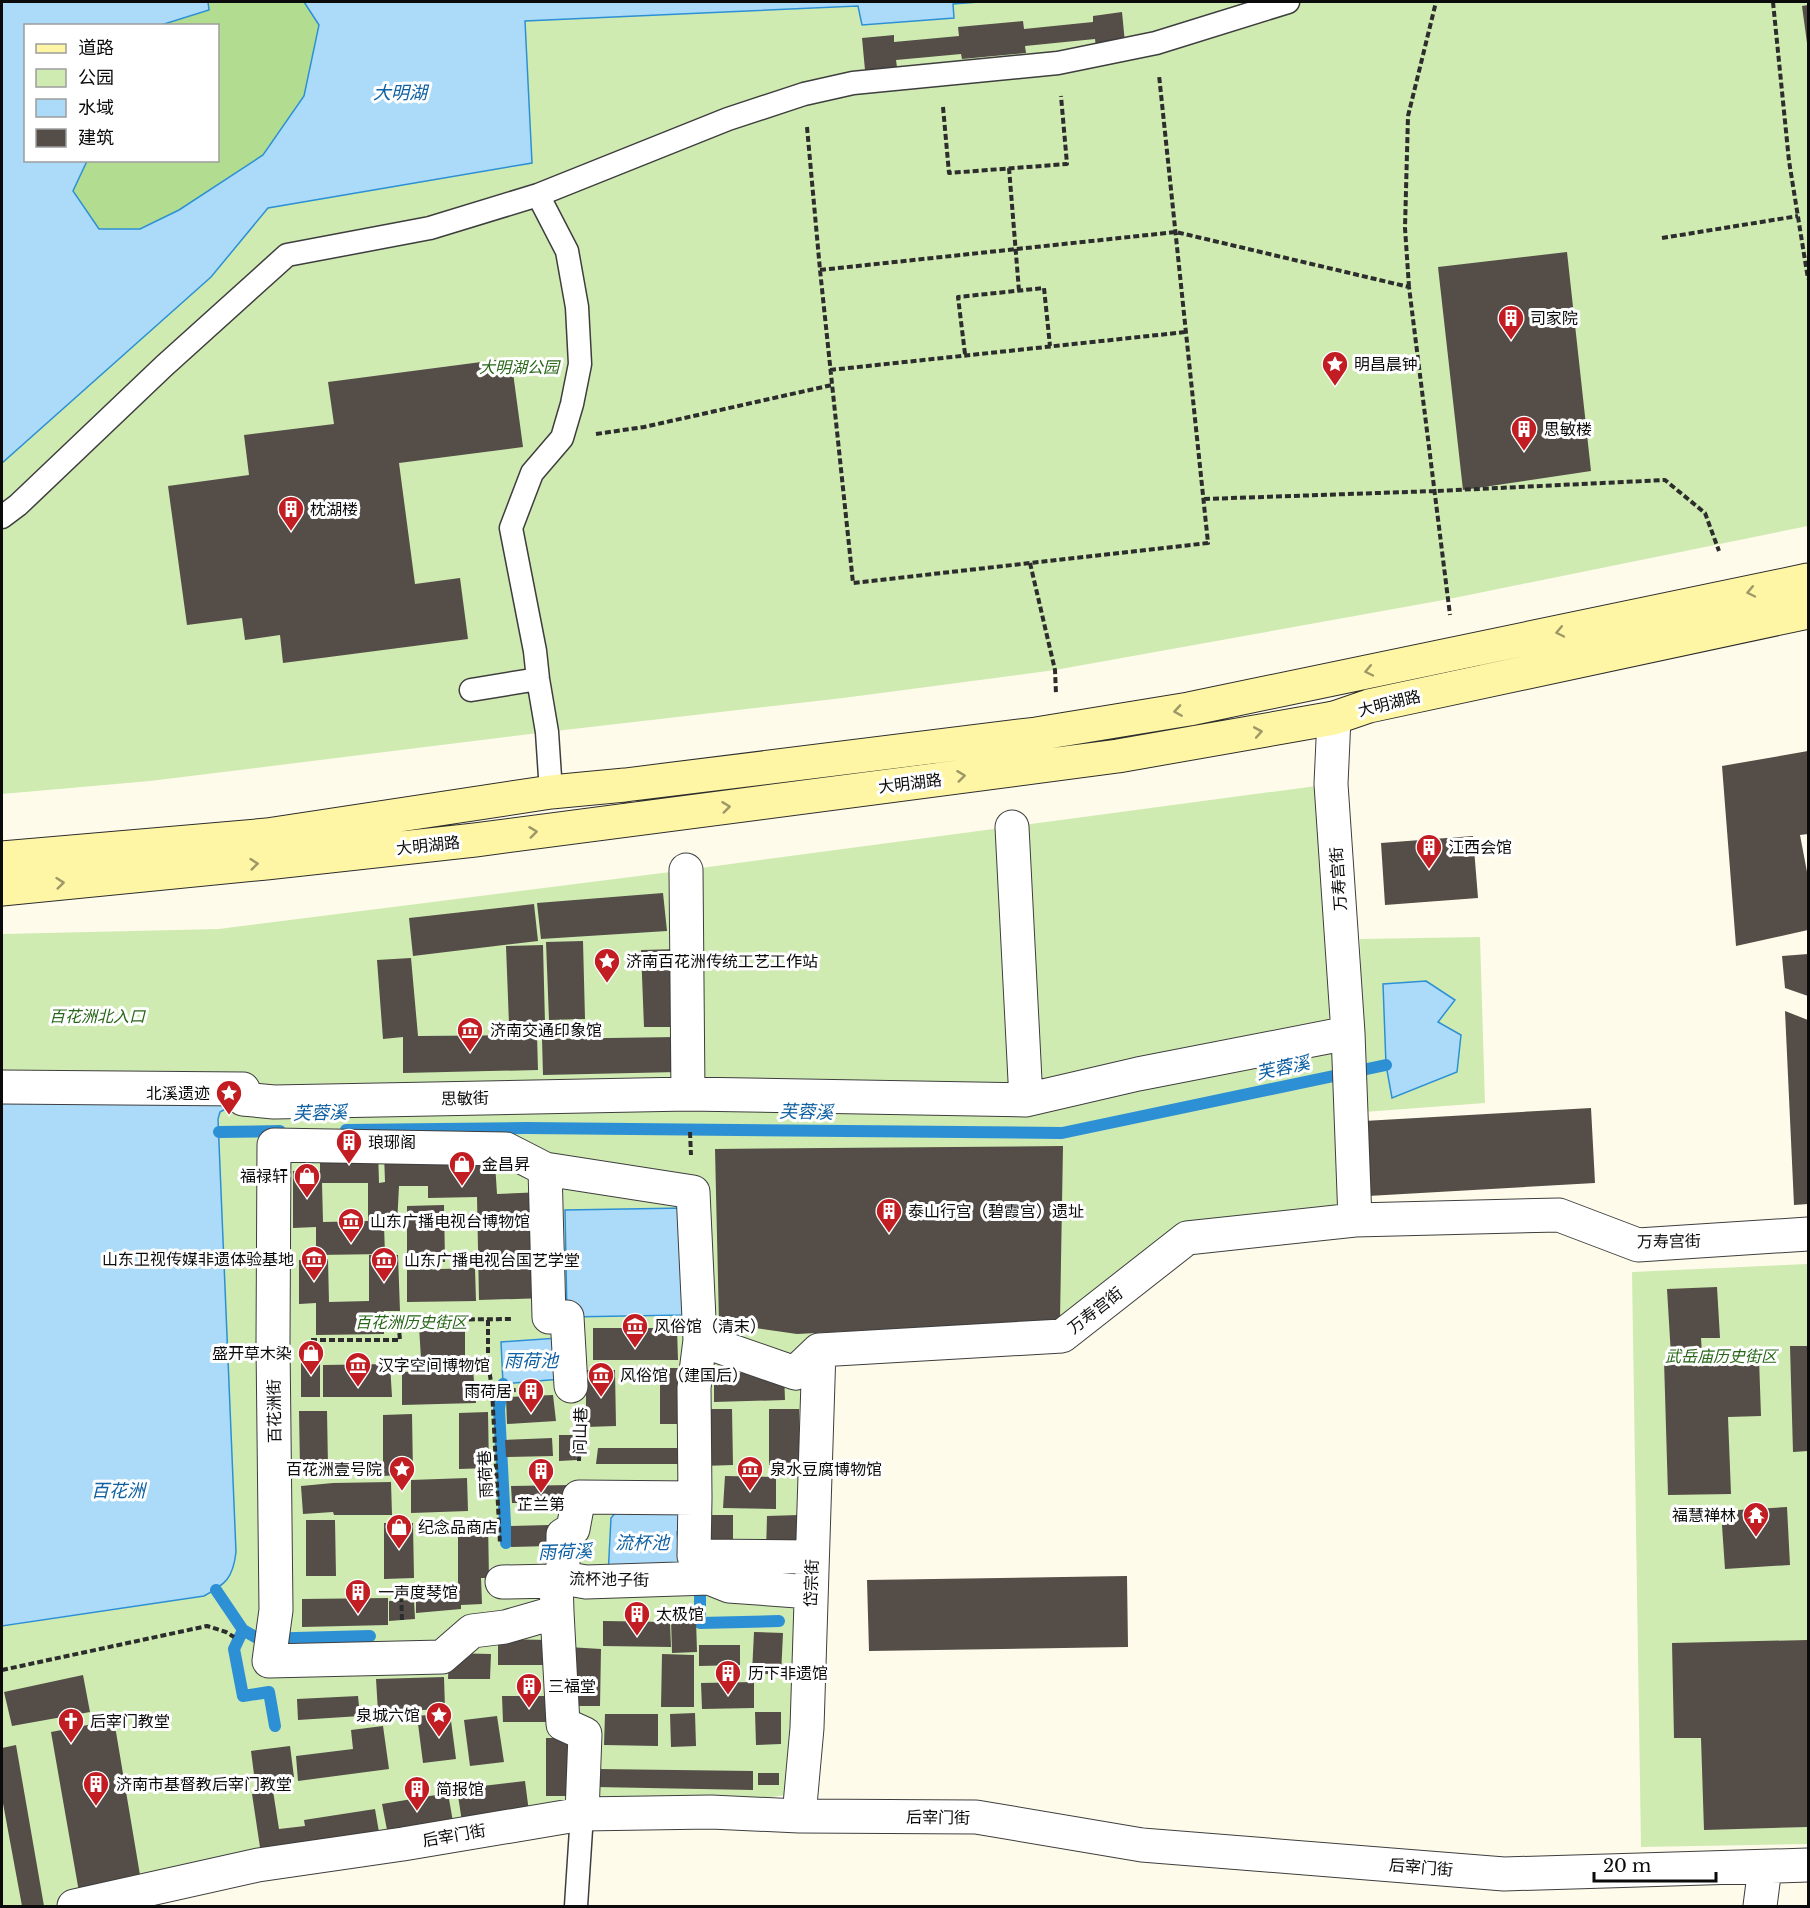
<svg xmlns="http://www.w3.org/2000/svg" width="1810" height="1908" font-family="'Libre Baskerville','Noto Sans SC',serif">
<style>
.green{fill:#cfebb2;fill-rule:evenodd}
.forest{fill:#b2dd90}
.water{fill:#abdbf9;stroke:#2e90d4;stroke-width:1.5}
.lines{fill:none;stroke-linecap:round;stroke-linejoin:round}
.stream{stroke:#2e90d4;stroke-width:12}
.building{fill:#554d47;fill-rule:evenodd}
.lane-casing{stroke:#3e3e3e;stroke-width:25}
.street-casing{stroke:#3e3e3e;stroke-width:35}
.secondary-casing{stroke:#2d2d2d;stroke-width:35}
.path{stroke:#2d2d2d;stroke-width:4;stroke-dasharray:6 3;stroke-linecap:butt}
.lane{stroke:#fff;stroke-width:22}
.street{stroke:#fff;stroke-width:33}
.secondary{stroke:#fff6a5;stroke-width:33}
.oneway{stroke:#9d9867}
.labels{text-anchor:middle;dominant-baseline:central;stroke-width:6;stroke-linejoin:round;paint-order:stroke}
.poi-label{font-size:16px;fill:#0b0b0b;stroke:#fff;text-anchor:start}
.park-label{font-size:16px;font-style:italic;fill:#286619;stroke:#fff}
.street-label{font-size:16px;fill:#0b0b0b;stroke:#fff}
.water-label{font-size:18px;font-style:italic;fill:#0f61a3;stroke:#fff}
</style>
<rect width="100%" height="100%" fill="#fffbea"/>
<path class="green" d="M2 2H1808V526L1449 599 1055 670 843 698 547 732 150 781 2 794ZM26 26H218V160H26Z
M1331 784 1355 1220 1187 1238 1062 1336 819 1350 787 1795 403 1844 166 1882 55 1906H2V934L219 929 686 870Z
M1480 937 1485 1103 1364 1112 1360 939Z
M1808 1264V1844L1641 1847 1632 1272Z"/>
<path class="forest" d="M208 2H304L319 25 304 96 263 155 179 210 140 229H99L73 191 87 161 218 160V26L161 25 209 10Z"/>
<path class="water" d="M2 2H208L209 10 161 25 26 26V160L87 161 73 191 99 229H140L179 210 263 155 304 96 319 25 304 2H979L953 4 954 18 862 25 858 6 525 21 532 163 268 208 211 277 2 463Z
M1426 981 1455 1000 1438 1022 1461 1035 1457 1072 1392 1098 1386 1065 1383 984Z
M2 1098 229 1102V1107L220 1112 218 1119 236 1552C233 1578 226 1584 204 1596L2 1626Z
M685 1208 687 1315 567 1317 565 1210Z
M558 1338 561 1379 503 1384 501 1342Z
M687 1508V1531L677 1532 680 1566 608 1576 611 1518 617 1511Z"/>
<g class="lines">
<path class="stream" d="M346 1130 526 1128 1062 1133 1386 1065
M219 1132 280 1131
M503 1384 499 1409 506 1543
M700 1578V1623L779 1621
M216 1590 243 1630 259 1639 370 1636
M243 1630 234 1649 243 1696 269 1692 275 1726"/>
</g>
<path class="building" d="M1808 5V43H1807L1802 6Z
M1122 12 1125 43 1096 47 1095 39 1025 46 1026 53 962 59 961 54 896 60 897 67 865 70 862 38 894 35V42L959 36 958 27 1023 21 1024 29 1093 22V16Z
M1567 252 1591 471 1463 490 1438 267Z
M511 358 523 447 399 463 415 584 460 578 468 639 283 663 280 635 245 640 242 618 187 625 168 486 249 475 244 435 334 424 328 382Z
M1808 751V834L1800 835 1808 877V930L1736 946 1722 766Z
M1473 836 1478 898 1385 905 1381 843Z
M663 893 667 931 541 939 537 903Z
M534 904 538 941 413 956 409 918Z
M583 941 585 1019 549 1020 546 942Z
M543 945 545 1023 509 1024 506 946Z
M679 949 680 1027H644L641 950Z
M1808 954V996L1785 988 1782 956Z
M411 958 418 1036 537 1035 538 1070 403 1073V1037L383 1039 377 960Z
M1785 1011 1808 1020V1204L1794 1205Z
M677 1037 678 1072 543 1075 542 1039Z
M1591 1108 1595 1183 1368 1196 1364 1121Z
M1063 1146 1060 1320 797 1334 719 1323 715 1149Z
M378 1149 379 1183 385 1182 384 1153H429V1165L495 1163 497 1194 543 1192 546 1298 479 1300 477 1197 428 1198V1186H399L397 1225 384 1226 385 1254 316 1255V1227L293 1228V1171H320V1151ZM322 1183H368V1221L323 1222Z
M444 1205 445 1262H407V1206Z
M369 1255H398L400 1311H384V1334L316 1335V1303L299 1304V1260L328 1259 329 1302 369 1301Z
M475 1268 476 1301 407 1302V1270Z
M1717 1287 1720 1338H1701L1702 1354 1671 1356 1667 1289Z
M419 1326H465V1359H421Z
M593 1328H677L678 1360H593Z
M1790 1346H1808V1451L1793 1452Z
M320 1355V1397H301V1356Z
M1759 1358 1761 1416 1728 1417 1731 1494 1668 1495 1664 1360Z
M390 1364 392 1397H323V1365Z
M660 1368H689L685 1424H660Z
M473 1370 476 1403 402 1405V1372Z
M586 1370H615L616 1426 586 1427Z
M714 1373H784L785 1400 714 1402Z
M553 1395 556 1421 507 1424 506 1397Z
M702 1409H732L733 1465 702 1466Z
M769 1409H799L800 1464 769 1465Z
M299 1411H327L328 1467 300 1468Z
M488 1412 489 1468 459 1469V1413Z
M412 1414 413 1474 383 1476V1415Z
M559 1435H576L577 1460 559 1461Z
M552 1438 553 1456 506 1457 505 1440Z
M598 1448H681L682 1464H596Z
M725 1476 776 1477V1509L723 1508Z
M467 1478 468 1511 411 1513V1480Z
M391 1482 392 1515H334L333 1512 303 1514 301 1486 333 1483Z
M571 1485V1503H512L511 1486Z
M1787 1507 1790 1565 1725 1569 1721 1511Z
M701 1515H733V1550L702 1549Z
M799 1515 800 1551 766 1552 767 1516Z
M306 1520H335L336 1576H306Z
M488 1521 489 1578H481L482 1604 461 1605V1609L416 1613V1593L458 1590V1522Z
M384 1523H413L414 1578 384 1579Z
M549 1525 550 1546 511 1547V1526Z
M1127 1576 1128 1647 869 1651 867 1580Z
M388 1598V1625L302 1627V1599Z
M414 1600 415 1619 389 1621V1601Z
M696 1619 697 1652 672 1653 671 1620Z
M603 1621 670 1622 671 1647 603 1646Z
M754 1632 783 1633 781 1675 752 1673Z
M498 1639 550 1640 551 1665H498Z
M1808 1640V1827L1704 1830 1701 1738H1674L1672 1643Z
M699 1645H740V1665L699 1666Z
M568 1647 601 1649 600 1706H574Z
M449 1653 491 1654 490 1679H448Z
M662 1654 694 1655V1707H661Z
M83 1675 90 1712 12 1726 4 1692Z
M444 1677 445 1709 378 1712 376 1679Z
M754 1682V1708L702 1709 701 1683Z
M358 1696 360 1716 298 1720 297 1699Z
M502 1696H555L554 1722H503Z
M755 1712H781V1744L756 1745Z
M450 1713 456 1759 423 1763 417 1716Z
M695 1713 696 1746 671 1747 670 1714Z
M605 1714H658V1746L604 1745Z
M497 1716 504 1762 470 1766 464 1720Z
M114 1720 141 1881 79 1892 51 1732Z
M383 1726 389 1769 298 1781 296 1756 353 1749 351 1730Z
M546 1738H579V1796H546Z
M16 1745 44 1906H22L2 1798V1748Z
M290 1746 294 1777 255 1782 251 1751Z
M597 1769 753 1771V1790L596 1787Z
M758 1773H779V1785H758Z
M525 1781 529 1812 462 1822 457 1789Z
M273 1791 279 1829 305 1826 304 1820 375 1809 380 1838 261 1854 252 1794Z
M448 1793 453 1822 388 1835 382 1804Z"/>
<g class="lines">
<g class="lane-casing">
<path id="lane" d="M538 195 567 251 577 307 580 364 572 404 562 438 532 473 511 528 535 651 538 679 547 732 551 792
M2 517 18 505 164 366 287 255 430 228 538 195 728 119 804 94 853 83 1058 63 1156 43 1288 2
M471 690 538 679
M576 1906 582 1814"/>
</g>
<g class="street-casing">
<path id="street" d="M1334 718 1331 784 1348 1033 1355 1220
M1012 827 1026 1100
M686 870 688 1094
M2 1087 243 1089V1099L274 1102 688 1094 1026 1100 1138 1074 1348 1033
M545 1169 549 1317H567L571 1386
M819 1350 1062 1336 1187 1238 1355 1220 1559 1215 1638 1245 1808 1234
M695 1498 694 1388 700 1340
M563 1578V1535L573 1529 579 1497 695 1498 694 1556 812 1557
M502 1582 556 1581
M811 1592 729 1586 709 1578 586 1582 563 1578 556 1581 557 1612 505 1627 472 1631 442 1657 269 1661 276 1610 273 1344 274 1145 506 1149 545 1169 693 1192 700 1340 795 1373 819 1350
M557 1612 563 1724 585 1734 582 1814
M799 1816 807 1728 819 1350
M74 1906 258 1865 403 1844 582 1814 711 1812 799 1816 976 1817 1142 1845 1504 1874 1808 1865
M1760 1906 1765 1867"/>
</g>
<g class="secondary-casing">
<path id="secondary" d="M2 858 267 835 551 792 625 785 1036 734 1189 709 1808 580
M2 889 266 863 475 840 1118 756 1334 718 1369 706 1808 612"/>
</g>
<path class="path" d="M1773 2 1789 161 1808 279
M943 107 949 173 1067 164 1061 96
M807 127 820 270 853 583 1208 543 1159 75
M1009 168 1019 291
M1662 238 1798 216
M820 270 1176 232 1409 287 1450 615
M1409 287 1405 228 1408 116 1436 2
M965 354 958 297 1044 288 1050 346
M830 370 1186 332
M596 434 644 427 832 385
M1204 499 1436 491 1665 480 1705 513 1719 551
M1030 563 1055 670 1056 694
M690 1132 691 1155
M488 1320V1362L492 1389 500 1544
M311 1340H400L398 1320 512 1319
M492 1389 498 1391 536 1389
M579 1461 580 1421
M401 1587 402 1621
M2 1670 207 1626 226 1632 234 1637"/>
<use href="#lane" class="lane"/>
<use href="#street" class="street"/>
<use href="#secondary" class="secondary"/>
</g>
<defs><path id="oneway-chevron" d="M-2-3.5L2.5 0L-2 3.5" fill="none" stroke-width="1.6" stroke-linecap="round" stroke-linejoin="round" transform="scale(1.5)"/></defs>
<g class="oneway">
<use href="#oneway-chevron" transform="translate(1751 592) rotate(168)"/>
<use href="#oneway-chevron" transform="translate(1560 632) rotate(168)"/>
<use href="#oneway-chevron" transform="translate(1369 671) rotate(168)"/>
<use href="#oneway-chevron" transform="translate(1178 711) rotate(171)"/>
<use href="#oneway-chevron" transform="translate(1258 732) rotate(-10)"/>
<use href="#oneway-chevron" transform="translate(961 776) rotate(-7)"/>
<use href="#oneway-chevron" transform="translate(726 807) rotate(-7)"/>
<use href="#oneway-chevron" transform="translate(533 832) rotate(-7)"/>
<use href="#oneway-chevron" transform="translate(254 864) rotate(-6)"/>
<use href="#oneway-chevron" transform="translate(60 883) rotate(-6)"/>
</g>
<defs>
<g id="building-pin" transform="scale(1.35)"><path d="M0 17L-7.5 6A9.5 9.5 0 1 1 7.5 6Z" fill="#c21d22" stroke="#fff"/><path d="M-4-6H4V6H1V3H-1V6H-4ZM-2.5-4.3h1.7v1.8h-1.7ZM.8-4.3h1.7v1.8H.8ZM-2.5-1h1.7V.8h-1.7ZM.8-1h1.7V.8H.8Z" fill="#fff"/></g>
<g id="sight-pin" transform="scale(1.35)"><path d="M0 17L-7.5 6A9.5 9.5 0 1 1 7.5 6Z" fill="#c21d22" stroke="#fff"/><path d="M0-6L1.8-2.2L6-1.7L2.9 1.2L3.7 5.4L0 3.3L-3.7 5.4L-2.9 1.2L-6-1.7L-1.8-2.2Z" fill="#fff"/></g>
<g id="museum-pin" transform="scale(1.35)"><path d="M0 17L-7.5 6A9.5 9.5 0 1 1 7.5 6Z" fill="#c21d22" stroke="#fff"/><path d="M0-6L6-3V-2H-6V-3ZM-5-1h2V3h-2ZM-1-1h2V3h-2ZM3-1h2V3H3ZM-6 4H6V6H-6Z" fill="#fff"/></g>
<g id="shop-pin" transform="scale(1.35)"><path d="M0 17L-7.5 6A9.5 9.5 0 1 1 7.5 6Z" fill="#c21d22" stroke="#fff"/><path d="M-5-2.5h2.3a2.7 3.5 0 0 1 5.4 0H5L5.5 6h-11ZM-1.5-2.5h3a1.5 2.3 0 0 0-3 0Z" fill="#fff"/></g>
<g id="temple-pin" transform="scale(1.35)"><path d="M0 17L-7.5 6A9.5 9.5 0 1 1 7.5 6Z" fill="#c21d22" stroke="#fff"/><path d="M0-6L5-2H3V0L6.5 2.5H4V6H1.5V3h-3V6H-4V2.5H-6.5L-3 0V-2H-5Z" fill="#fff"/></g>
<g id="church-pin" transform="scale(1.35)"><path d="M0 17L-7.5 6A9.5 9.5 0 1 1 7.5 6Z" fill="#c21d22" stroke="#fff"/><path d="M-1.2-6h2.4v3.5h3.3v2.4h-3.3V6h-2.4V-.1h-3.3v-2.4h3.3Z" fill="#fff"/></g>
</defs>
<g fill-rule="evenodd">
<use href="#building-pin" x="1511" y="318"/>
<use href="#sight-pin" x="1335" y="364"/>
<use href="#building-pin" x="1524" y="429"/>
<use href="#building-pin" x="291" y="509"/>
<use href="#building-pin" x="1429" y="847"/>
<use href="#sight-pin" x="607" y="961"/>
<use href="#museum-pin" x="470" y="1030"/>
<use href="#sight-pin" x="229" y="1093"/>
<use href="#building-pin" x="349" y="1142"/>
<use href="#shop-pin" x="462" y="1164"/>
<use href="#shop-pin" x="307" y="1176"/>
<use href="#building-pin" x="889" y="1211"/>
<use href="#museum-pin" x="351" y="1221"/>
<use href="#museum-pin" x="314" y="1259"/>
<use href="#museum-pin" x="384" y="1260"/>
<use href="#museum-pin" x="635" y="1326"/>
<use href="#shop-pin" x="311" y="1353"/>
<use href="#museum-pin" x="358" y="1365"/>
<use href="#museum-pin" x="601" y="1375"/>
<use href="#building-pin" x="531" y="1391"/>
<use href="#sight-pin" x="402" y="1469"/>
<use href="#museum-pin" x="750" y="1469"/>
<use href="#building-pin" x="541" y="1471"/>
<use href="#temple-pin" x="1756" y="1515"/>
<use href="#shop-pin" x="399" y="1527"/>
<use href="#building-pin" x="358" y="1592"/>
<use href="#building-pin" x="637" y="1614"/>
<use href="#building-pin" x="728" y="1673"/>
<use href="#building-pin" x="529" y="1686"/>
<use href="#sight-pin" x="439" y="1715"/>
<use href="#church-pin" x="71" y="1721"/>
<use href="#building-pin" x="96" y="1784"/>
<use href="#building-pin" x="417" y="1789"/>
</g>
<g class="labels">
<g class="poi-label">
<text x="1530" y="318">司家院</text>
<text x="1354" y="364">明昌晨钟</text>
<text x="1544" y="429">思敏楼</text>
<text x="310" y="509">枕湖楼</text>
<text x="1448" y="847">江西会馆</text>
<text x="626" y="961">济南百花洲传统工艺工作站</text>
<text x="490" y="1030">济南交通印象馆</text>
<text x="210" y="1093" text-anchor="end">北溪遗迹</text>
<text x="368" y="1142">琅琊阁</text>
<text x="482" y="1164">金昌昇</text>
<text x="288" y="1176" text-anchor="end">福禄轩</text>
<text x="908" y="1211">泰山行宫（碧霞宫）遗址</text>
<text x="370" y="1221">山东广播电视台博物馆</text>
<text x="294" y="1259" text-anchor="end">山东卫视传媒非遗体验基地</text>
<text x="404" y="1260">山东广播电视台国艺学堂</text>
<text x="654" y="1326">风俗馆（清末）</text>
<text x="292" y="1353" text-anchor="end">盛开草木染</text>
<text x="378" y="1365">汉字空间博物馆</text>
<text x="620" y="1375">风俗馆（建国后）</text>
<text x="512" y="1391" text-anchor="end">雨荷居</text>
<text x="382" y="1469" text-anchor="end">百花洲壹号院</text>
<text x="770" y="1469">泉水豆腐博物馆</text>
<text x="541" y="1504" text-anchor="middle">芷兰第</text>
<text x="1736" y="1515" text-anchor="end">福慧禅林</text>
<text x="418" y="1527">纪念品商店</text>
<text x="378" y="1592">一声度琴馆</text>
<text x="656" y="1614">太极馆</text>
<text x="748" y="1673">历下非遗馆</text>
<text x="548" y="1686">三福堂</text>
<text x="420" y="1715" text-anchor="end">泉城六馆</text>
<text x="90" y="1721">后宰门教堂</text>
<text x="116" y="1784">济南市基督教后宰门教堂</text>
<text x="436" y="1789">简报馆</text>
</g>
<g class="park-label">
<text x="519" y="367">大明湖公园</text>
<text x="97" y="1016">百花洲北入口</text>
<text x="411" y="1322">百花洲历史街区</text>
<text x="1721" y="1356">武岳庙历史街区</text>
</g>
<g class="street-label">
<text transform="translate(1389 703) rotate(-14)">大明湖路</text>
<text transform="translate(910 783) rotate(-7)">大明湖路</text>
<text transform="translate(428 845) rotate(-6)">大明湖路</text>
<text transform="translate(1338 879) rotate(-94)">万寿宫街</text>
<text transform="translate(465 1098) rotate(-1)">思敏街</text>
<text transform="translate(1669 1241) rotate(-1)">万寿宫街</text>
<text transform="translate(1095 1310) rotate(-38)">万寿宫街</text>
<text transform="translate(274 1411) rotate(-91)">百花洲街</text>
<text transform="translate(580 1431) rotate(-89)">问山巷</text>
<text transform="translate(485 1474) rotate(-93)">雨荷巷</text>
<text transform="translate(609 1579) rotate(1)">流杯池子街</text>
<text transform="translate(811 1583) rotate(-88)">岱宗街</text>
<text transform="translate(938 1817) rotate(1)">后宰门街</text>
<text transform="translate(454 1835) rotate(-10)">后宰门街</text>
<text transform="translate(1421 1867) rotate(5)">后宰门街</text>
</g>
<g class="water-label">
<text x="400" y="93">大明湖</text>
<text transform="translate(1283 1068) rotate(-12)">芙蓉溪</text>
<text transform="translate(806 1112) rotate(1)">芙蓉溪</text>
<text transform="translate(320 1113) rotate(-1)">芙蓉溪</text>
<text x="531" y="1361">雨荷池</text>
<text x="118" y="1491">百花洲</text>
<text x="642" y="1543">流杯池</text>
<text transform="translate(565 1552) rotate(-2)">雨荷溪</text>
</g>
</g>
<rect width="1810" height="1908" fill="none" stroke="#0b0b0b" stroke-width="6"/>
<rect x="24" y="24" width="195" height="138" fill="#ffffff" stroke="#9d9d9d" stroke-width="1.5"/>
<rect x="36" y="44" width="30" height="9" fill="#fff6a5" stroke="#9d9d9d" stroke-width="1.5"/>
<text x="78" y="54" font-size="18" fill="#0b0b0b">道路</text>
<rect x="36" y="69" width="30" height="18" fill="#cfebb2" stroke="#9d9d9d" stroke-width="1.5"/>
<text x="78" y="84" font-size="18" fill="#0b0b0b">公园</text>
<rect x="36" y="99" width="30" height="18" fill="#abdbf9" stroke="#9d9d9d" stroke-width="1.5"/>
<text x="78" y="114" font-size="18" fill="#0b0b0b">水域</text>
<rect x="36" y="129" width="30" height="18" fill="#554d47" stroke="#9d9d9d" stroke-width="1.5"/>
<text x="78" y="144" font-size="18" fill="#0b0b0b">建筑</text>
<path d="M1594 1872v9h122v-9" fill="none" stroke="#0b0b0b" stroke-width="3"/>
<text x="1603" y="1872" font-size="18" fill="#0b0b0b" stroke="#ffffff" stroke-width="4.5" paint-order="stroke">20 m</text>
</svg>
